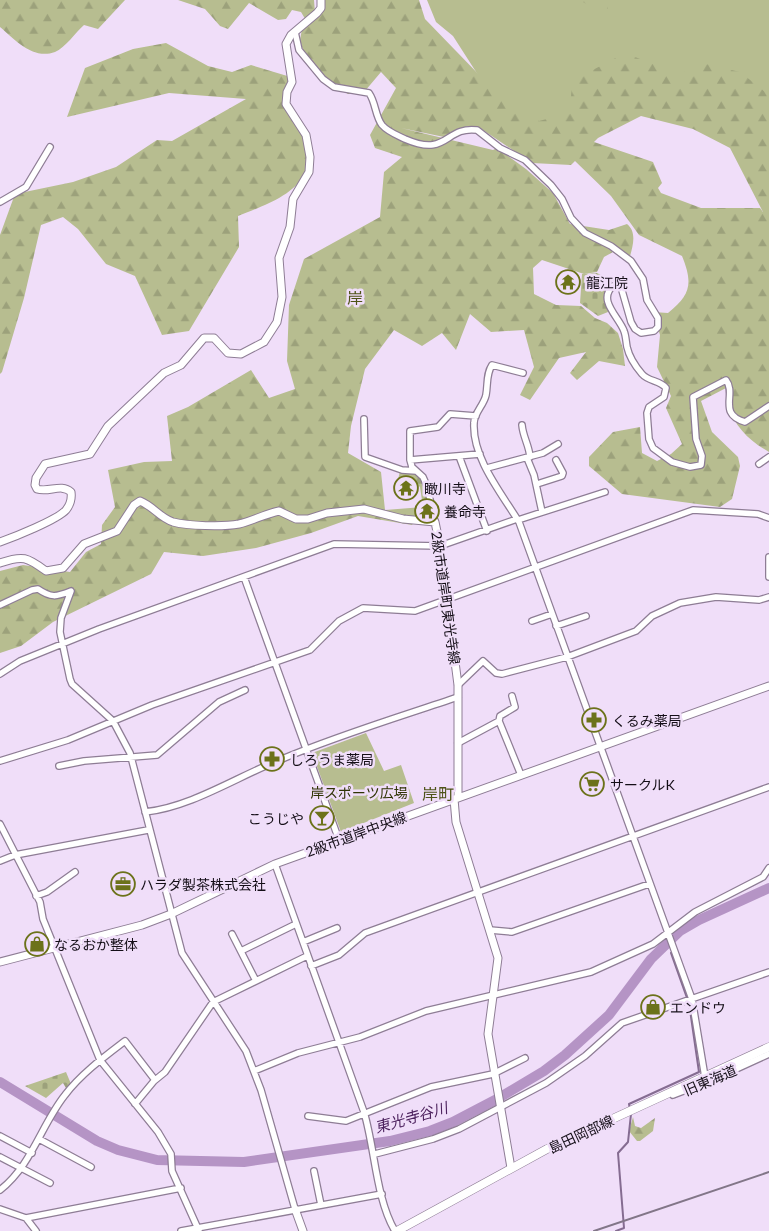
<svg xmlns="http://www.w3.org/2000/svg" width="769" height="1231" font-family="Lato,'Noto Sans JP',sans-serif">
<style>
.green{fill:#b7bd90}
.forest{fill:url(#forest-firs);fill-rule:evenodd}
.cemetery{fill:url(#cemetery-stones)}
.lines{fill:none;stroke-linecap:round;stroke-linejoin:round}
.stream{stroke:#856c91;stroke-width:2}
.river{stroke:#b594c5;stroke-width:10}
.minor-casing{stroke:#8e7d95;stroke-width:8}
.tertiary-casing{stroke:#8e7d95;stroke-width:9}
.secondary-casing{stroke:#8e7d95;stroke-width:9}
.minor{stroke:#fff;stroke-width:5.5}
.tertiary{stroke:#fff;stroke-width:7}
.secondary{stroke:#fff;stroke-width:8}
.rail{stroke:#827688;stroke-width:2}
.labels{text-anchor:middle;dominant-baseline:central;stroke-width:5;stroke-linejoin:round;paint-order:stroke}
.poi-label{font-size:14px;fill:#140e17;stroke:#f0def9;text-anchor:start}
.street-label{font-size:14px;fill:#140e17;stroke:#f0def9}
.park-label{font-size:14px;fill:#2f3304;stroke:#f0def9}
.water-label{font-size:15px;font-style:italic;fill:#4d225e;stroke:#f0def9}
.quarter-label{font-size:16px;fill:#4e5318;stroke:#f0def9}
</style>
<defs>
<pattern id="forest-firs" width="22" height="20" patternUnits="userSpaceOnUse" patternTransform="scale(1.25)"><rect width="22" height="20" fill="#b7bd90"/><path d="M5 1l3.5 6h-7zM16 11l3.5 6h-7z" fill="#9ca17b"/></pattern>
<pattern id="cemetery-stones" width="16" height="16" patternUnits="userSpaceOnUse" patternTransform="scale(1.25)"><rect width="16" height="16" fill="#b7bd90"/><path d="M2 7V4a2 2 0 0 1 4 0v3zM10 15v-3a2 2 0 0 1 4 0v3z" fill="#9ca17b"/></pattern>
</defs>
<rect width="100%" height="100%" fill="#f0def9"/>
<path class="green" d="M427 0H769V122L610 89 562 132 505 117 453 36 436 22Z
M366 733 384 771 401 765 414 803 341 832 312 753Z"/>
<path class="forest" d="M0 0H125L98 29 84 25C76 32 65 48 55 52 33 60 15 40 0 27Z
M178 0H314L315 13 307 22 301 12 292 10 286 19 278 20 249 3 228 29 220 26 205 9Z
M321 0H419L425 19 487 83 539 121 570 113 572 81 625 53 678 74 706 64 740 72 769 95V452C749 441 736 427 727 406L732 395 726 388 701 401 712 432 738 457 740 466 732 499 720 507 622 494 589 466V457L613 432 640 427 642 453 657 461 671 454 682 444 666 408 671 396 657 367 660 335 653 312 668 313C691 295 693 283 682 256L639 235 611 196 575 161 571 165 532 163 480 128 468 126 444 137 401 128 493 150 497 148 526 169 553 193 570 224 609 230 627 224C638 233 632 248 629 260L613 252 604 257 597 272 584 274 542 260 533 268 534 294 556 305 581 306 595 318 607 323 618 333 623 349 625 366 599 361 577 380 570 373 586 352 559 358 530 400 520 395 534 367 524 330 491 332 470 314 456 350 442 333 422 346 394 330 365 369 351 426 348 453 381 472 385 510 423 507 420 487 411 479 398 480 400 471 416 473 425 484 428 505 412 525 358 516 311 533 256 548 203 556 164 552 151 574 53 622 21 646 0 653V571L23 565 70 572 86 552 101 544 102 525 115 507 108 470 144 462 172 461 167 416 188 407 251 370 269 398 295 389 287 361 289 305 304 259 380 217 384 172 402 157 375 148 370 135 396 88 381 72 365 91 348 94 318 75 305 57 300 40 302 29 314 17ZM641 116 693 129 730 148 763 212 760 208H701L661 193 658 188 662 183 653 162 594 142 598 138Z
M579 0H608L607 17 583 2Z
M166 43 208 66 232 72 251 65 294 78 284 103 311 143C309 152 309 166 305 174 292 197 260 207 238 216L239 247 189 331 162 335 135 276 106 264 78 229 63 217 41 225 24 298 2 372 0 374V235L15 194 73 182 116 167 157 140 172 141 246 99 169 93 67 117 85 68 133 49Z
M633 1117 635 1126 641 1128 655 1118 653 1131 640 1141H637L629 1131Z"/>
<path class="cemetery" d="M597 273 612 281 605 291 608 312 598 316 580 303 582 274Z
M66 1072 71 1084 66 1088 63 1083 46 1098 25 1086Z"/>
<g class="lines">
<path class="stream" d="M671 953 687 998
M630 1109 629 1104 699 1072 689 1003
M616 1231 624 1228 618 1153 628 1142 631 1114"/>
<path class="river" d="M0 1082 97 1141 118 1150 157 1160 244 1162 390 1141 430 1131 453 1122 497 1099 544 1071 565 1055 609 1015 651 959 680 931 699 920 769 888"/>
<g class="minor-casing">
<path id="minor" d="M295 32 299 50 323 79 334 87 369 93C376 103 375 116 382 125 388 132 397 135 405 139 449 158 444 126 477 130L500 148 525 160 551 185 562 199 571 218 585 233 611 246 631 261 643 279 647 300 658 318V327L654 331 641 333 635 329 631 322 621 287 613 286C597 300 619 317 624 331 626 336 626 342 627 347 629 356 636 367 642 374 649 382 660 380 666 388L664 397 649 407 647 413 649 439 653 448 672 462 690 467 701 465 702 456 696 439 693 397 726 380C737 394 717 414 745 422L769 406
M0 202 26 187 50 147
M523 373 492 365C486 374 488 384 486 395 484 405 474 413 474 423 472 458 502 494 519 522L692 999 705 1077
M364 419 365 457 402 470 416 471
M522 425C523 437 529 445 530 457
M459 456 487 531
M527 458 534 475 542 512
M410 460 480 454
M759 464 769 457
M487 468 543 453 558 444
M537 484 562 476 563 473 556 460
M518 520 605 492
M435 522 427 486 423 477 412 467 410 460V431L438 427 450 414 476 416
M769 557V577
M244 577 339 840
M0 605 32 590 38 589C51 598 56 597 71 591L61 618 60 632 70 679 72 684 113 721 130 753 182 953 246 1051 261 1090 295 1209
M532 621 552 614
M556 626 586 616
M0 674 20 661 99 629 334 544 440 546 517 519
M458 685 483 661 496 673 502 674 567 657 636 631 652 616 680 603 716 597 759 600 769 597
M499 721 500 716 515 707 512 696
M458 743 499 721 521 775
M0 761 68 740 152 705 310 650 339 621 363 608 415 611 693 510 758 514 769 518
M59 766 84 761 157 755 219 702 245 690
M145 812C192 807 238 776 282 759 339 735 399 717 458 697
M0 824 40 902 43 919 100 1060 158 1132 171 1154 172 1171 199 1231
M0 861 15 855 148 830
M275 864 364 1112C375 1149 376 1199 395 1231
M36 896 47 892 75 872
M490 930 512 932 649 884
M232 934 256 981
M303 942 337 928
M241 951 296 924
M311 966 339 955 365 933 769 787
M254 1071 298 1053 360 1037 426 1011 591 972 653 944 695 912 763 877 769 868
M673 1095 712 1080 769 1054
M135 1104 154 1081 165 1072 213 1002 307 956
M308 1116 346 1121 431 1087 493 1074 525 1058
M0 1136 32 1153
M39 1139 91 1167
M375 1154 433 1139 459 1129 546 1083 585 1056 622 1023 769 972
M0 1157 50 1183
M314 1171 321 1205
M0 1190C32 1165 41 1125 65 1095 81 1074 104 1057 125 1041L155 1080
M0 1209 26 1218 36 1231
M26 1218 181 1188
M181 1231 382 1194"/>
</g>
<g class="tertiary-casing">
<path id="tertiary" d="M0 542C14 537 57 520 66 510 70 505 72 499 71 492 61 483 49 493 37 489L35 485 36 478 45 464 90 454 108 426 164 373 181 365 204 338H214L228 353 241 354 264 342 277 322 282 297 279 258 290 227 293 199 309 172 310 157 306 135 286 104 287 92 292 82 286 44 291 35 317 13 321 8V0
M0 563C23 555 27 557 46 571L63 568 84 544 117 531 134 505 140 501C153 506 160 518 173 522 188 526 223 527 239 524 252 521 265 514 279 511L296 519H308L327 513 364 509 403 519 435 522 440 546 458 685V797
M454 799 456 822 498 958 488 1034 511 1168
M0 962 142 925 171 914 275 864 769 686
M295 1209 303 1231"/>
</g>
<g class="secondary-casing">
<path id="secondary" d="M397 1231 547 1149 769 1047"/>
</g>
<use href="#minor" class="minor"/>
<use href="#tertiary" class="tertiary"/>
<use href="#secondary" class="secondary"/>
<path class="rail" d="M594 1231 769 1172"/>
</g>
<defs>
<g id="temple-ring" transform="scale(1.25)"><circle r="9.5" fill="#f0def9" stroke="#6c721a" stroke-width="1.5"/><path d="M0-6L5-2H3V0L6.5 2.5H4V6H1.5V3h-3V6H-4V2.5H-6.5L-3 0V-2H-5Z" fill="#6c721a"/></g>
<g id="pharmacy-ring" transform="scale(1.25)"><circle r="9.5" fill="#f0def9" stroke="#6c721a" stroke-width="1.5"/><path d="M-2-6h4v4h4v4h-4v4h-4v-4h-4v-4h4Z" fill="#6c721a"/></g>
<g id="supermarket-ring" transform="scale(1.25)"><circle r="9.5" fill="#f0def9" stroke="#6c721a" stroke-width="1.5"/><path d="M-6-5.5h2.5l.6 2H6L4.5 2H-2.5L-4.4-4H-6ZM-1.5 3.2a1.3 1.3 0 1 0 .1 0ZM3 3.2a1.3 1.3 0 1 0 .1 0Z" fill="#6c721a"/></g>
<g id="bar-ring" transform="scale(1.25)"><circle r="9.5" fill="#f0def9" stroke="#6c721a" stroke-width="1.5"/><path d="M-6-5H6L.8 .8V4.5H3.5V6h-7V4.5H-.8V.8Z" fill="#6c721a"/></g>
<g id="office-ring" transform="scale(1.25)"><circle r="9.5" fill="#f0def9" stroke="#6c721a" stroke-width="1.5"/><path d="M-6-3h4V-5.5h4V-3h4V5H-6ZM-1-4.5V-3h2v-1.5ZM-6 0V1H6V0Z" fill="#6c721a"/></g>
<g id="shop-ring" transform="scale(1.25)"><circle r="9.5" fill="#f0def9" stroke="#6c721a" stroke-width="1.5"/><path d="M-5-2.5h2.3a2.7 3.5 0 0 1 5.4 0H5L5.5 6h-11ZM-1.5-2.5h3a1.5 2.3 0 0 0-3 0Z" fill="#6c721a"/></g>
</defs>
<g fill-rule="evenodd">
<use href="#temple-ring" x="568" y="282"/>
<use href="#temple-ring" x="406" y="488"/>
<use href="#temple-ring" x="427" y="511"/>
<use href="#pharmacy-ring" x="594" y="720"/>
<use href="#pharmacy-ring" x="272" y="759"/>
<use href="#supermarket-ring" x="592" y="784"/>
<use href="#bar-ring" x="322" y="818"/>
<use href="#office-ring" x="123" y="884"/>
<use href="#shop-ring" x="37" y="944"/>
<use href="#shop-ring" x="653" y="1007"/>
</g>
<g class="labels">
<g class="poi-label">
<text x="586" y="282">龍江院</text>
<text x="424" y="488">瞰川寺</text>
<text x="444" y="511">養命寺</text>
<text x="612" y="720">くるみ薬局</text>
<text x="290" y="759">しろうま薬局</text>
<text x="610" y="784">サークルK</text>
<text x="304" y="818" text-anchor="end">こうじや</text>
<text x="140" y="884">ハラダ製茶株式会社</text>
<text x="54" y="944">なるおか整体</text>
<text x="670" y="1007">エンドウ</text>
</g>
<g class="street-label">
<text transform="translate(446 598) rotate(82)">2級市道岸町東光寺線</text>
<text transform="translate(356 834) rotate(-20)">2級市道岸中央線</text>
<text transform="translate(710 1080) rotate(-23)">旧東海道</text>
<text transform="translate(581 1134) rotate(-25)">島田岡部線</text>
</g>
<g class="park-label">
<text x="359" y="792">岸スポーツ広場</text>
</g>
<g class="water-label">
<text transform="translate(411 1117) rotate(-16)">東光寺谷川</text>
</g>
<g class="quarter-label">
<text x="355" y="297">岸</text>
<text x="438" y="793">岸町</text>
</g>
</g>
</svg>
